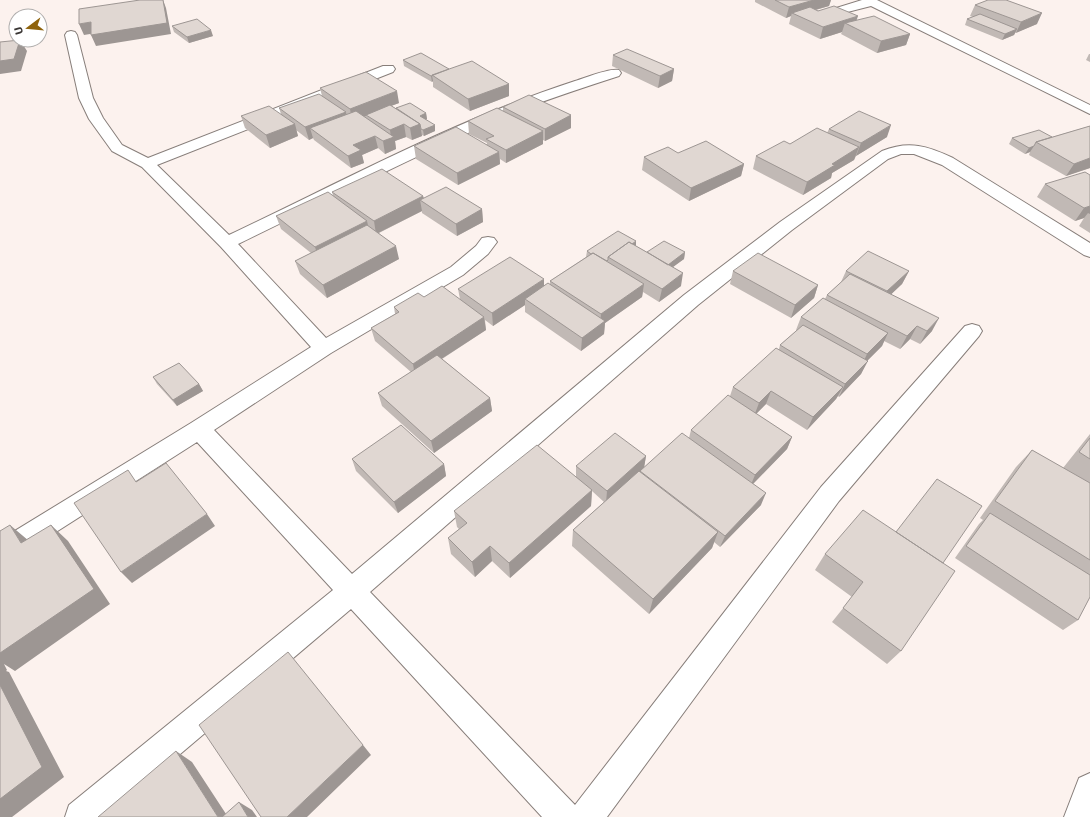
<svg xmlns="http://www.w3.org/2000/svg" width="1090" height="817" font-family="'Exo 2',sans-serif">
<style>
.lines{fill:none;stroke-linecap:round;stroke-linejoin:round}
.minor-casing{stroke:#877e7a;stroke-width:2}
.minor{fill:#fff;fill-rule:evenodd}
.wall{fill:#c1b9b5}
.shaded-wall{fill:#9d9693}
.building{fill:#e0d7d2;stroke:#9d9693}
</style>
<rect width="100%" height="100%" fill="#fcf2ee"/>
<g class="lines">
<g class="minor-casing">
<path id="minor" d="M862 0H877L1090 105V114L871 6 824 18 820 17 818 15 820 13Z
M71 31 75 32 77 35 93 98 103 118 122 145 148 158 383 66H393L395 69 393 72 157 165 229 235C343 181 455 120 575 81 586 78 608 68 619 70L621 73 619 76C585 87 551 98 518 111 423 151 331 199 238 244L326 338 451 267 476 246 482 238 488 237 494 238 497 242 488 254 463 275 331 353 214 430 352 574 684 295 780 222 882 151C909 140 928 146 953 158L1090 243V257L1084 255 942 165 914 154H901L888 159 792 230 698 305 370 592 575 805 821 487 965 326 972 324 979 326 982 331 979 336 839 501 607 817H542L351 609 106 817H65L69 805 333 590 197 442 9 562 0 566V540L191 423 311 347 221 247 142 167 112 151 89 119 79 98 65 35 67 32Z
M1090 773V817H1064L1079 778Z"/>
</g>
<use href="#minor" class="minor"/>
</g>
<path class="wall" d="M755 0H831L829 6 816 10 910 34 906 45 877 53 841 34 842 32 820 39 789 24 791 16 786 18 755 2Z
M975 5 1037 24 1015 33 1014 35 1002 40 965 25 967 19 973 17 970 16Z
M172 26 213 36 189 43 174 32Z
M1089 54H1090V62L1086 60Z
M613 55 674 69 672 81 658 88 612 66Z
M403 60 449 69 509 84V96L470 111 433 87V81L432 82 404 66Z
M320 88 399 103 391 106 395 108 426 113 427 119 426 120 435 131 424 136 422 135V136L412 140 406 137 395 141 396 149 385 154 378 148 362 155 364 163 351 168 314 140 313 138 309 140 296 130 298 136 270 148 245 128 241 116 281 114 279 108 322 96Z
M503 107 571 115V128L545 141 543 140V144L506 163 500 159V164L458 185 416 159 414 146 487 144V143L469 134 468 121 503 111Z
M1090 126V168L1066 176 1029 155 1030 152 1025 154 1009 144 1012 138 1052 137Z
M829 129 887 137 856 156 854 160 832 173 831 178 803 195 753 169 756 156 790 144 827 133Z
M678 153 744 164 741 176 689 201 642 170 644 157Z
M1090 175V233L1079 226 1084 218 1075 221 1037 197 1045 184Z
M332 192 423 196 424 198 482 209 483 222 457 236 422 213V211L379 233 399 259 327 298 300 274 295 261 311 253 281 229 276 216 333 196Z
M636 246 647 252H685L684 259 672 267 681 286 659 302 643 292 642 297 605 323 604 334 581 351 525 312V305L493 326 485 320 486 330 442 359 490 398 492 411 434 453 382 406 378 393 411 372 375 341 371 328 395 314 394 307 424 297 460 299 458 289 544 286 550 284V281L586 257 587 251Z
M733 271 818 285 814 298 791 318 730 284Z
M846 271H909L902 284 891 294 932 331 920 344 910 339 900 349 884 341 882 346 867 361 861 374 839 397 838 396 836 399 807 430 766 404 756 414 792 437 787 449 753 484 761 505 720 547 714 542 712 548 649 614 572 546 573 530 604 502 592 491 591 506 510 578 492 561 475 577 451 554 448 538 459 529 457 527 454 511 576 476V466L646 456 644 467 689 438 691 430 730 396 733 387 779 349 780 345 796 331V330L801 317 825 299 827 295 841 282Z
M153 377 199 384 203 391 177 406 157 384Z
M1090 434V597L1078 620 1063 630 955 558 979 524 983 520 980 518 1016 467 1032 450 1063 468Z
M352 459 444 464 446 476 398 513 356 471Z
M825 554 943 563 901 651 887 664 832 622 852 597 815 570Z"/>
<path class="shaded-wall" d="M163 0 166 8 171 34 96 46 91 35Z
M814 0H831L829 6 797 15 792 13 791 16 786 18 789 7Z
M1042 13 1037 24 1016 33 1021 22Z
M858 16 854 28 845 23 842 32 820 39 823 27Z
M91 22 96 33 84 35 79 24Z
M1017 29 1014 35 1002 40 1005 34Z
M211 30 213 36 189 43 187 37Z
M910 34 906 45 877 53 881 41Z
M20 40 27 51 21 71 0 74V61Z
M674 69 672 81 658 88 660 76Z
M432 75 433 81 432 82 431 76Z
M509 84V96L470 111 468 99Z
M397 91 399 103 367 115H366V116L352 121 350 109Z
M346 112 348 124 310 128 313 138 309 140 305 127Z
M426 113 427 119 421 122 420 116Z
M571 115V128L545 141V129Z
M295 124 298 136 270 148 266 135Z
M404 124 406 137 395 141 396 149 385 154 383 141 391 138 390 130Z
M420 124 422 136 412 140 410 128Z
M435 125V131L424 136 423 130Z
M891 125 887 137 856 156 861 143Z
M543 131V144L506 163V150Z
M375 136 378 148 362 155 364 163 351 168 348 156 353 145Z
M1034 146 1030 152 1025 154 1029 148Z
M859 147 854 160 832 173 831 178 803 195 807 182 832 164Z
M499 152 500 164 458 185 457 173Z
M1090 158V168L1066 176 1074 164Z
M744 164 741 176 689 201 691 188Z
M423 196 425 203 420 200 422 211 376 234 374 221Z
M1090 206V214L1088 213 1084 218 1075 221 1084 208Z
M482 209 483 222 457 236 456 224Z
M367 221 370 234 319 260 315 247Z
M636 241V248L610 259Z
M396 246 399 259 327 298 323 285Z
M685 252 684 259 665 273 666 266Z
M909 271 902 284 881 304 887 291Z
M683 273 681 286 659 302 662 289Z
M544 279V292L525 299V305L493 326 492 313Z
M644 284 642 297 605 323 604 334 581 351 582 338 600 324 601 314Z
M818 285 814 298 791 318 795 305Z
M484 317 486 330 415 376 413 364Z
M939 318 932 331 920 344 927 331Z
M917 326 910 339 900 349 907 336Z
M888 333 882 346 861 367 867 354Z
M868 361 861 374 839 397 845 384Z
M199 384 203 391 177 406 173 400Z
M843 387 836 399 807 430 813 417Z
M771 391 766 404 754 416 759 403Z
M490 398 492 411 434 453 431 441Z
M792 437 787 449 750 487 755 475Z
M646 456 644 468 606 503 607 491Z
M444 464 446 476 398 513 394 502Z
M592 490 591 506 510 578 509 563Z
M766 493 761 505 720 547 725 536Z
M207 514 215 526 132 583 121 572Z
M10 525 29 541 21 543Z
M51 525 68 541 110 604 15 671 4 664 7 670 6 671 9 672 64 777 12 817H0V653Z
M718 532 712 548 649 614 653 599Z
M490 546 492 561 475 577 472 562Z
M363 745 371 755 307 817H287Z
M176 751 192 762 228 817H218Z
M239 802 252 810 257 817H248Z"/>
<path class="building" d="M140 0H163L167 23 91 35V22L79 24V9Z
M775 0H814L789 7Z
M988 0H1006L1042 13 1021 22 975 5Z
M834 6 858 16 823 27 792 13 810 7 818 11Z
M980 14 1017 29 1005 34 967 19Z
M874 16 910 34 881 41 845 23Z
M197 19 211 30 187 37 172 26Z
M20 40 14 59 0 61V42Z
M627 49 674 69 660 76 613 55Z
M421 53 449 69 431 76 403 60Z
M472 61 509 84 468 99 432 75Z
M366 72 397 91 350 109 320 88Z
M319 94 346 112 305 127 279 108Z
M529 95 571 115 545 129 503 107Z
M410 103 426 113 420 116 435 125 423 130 421 129 420 124 396 108Z
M390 105 420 124 410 128 404 124 390 130 366 115Z
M269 106 295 124 266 135 241 116Z
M497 108 543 131 506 150 486 139 494 136 468 121Z
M356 111 394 137 383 141 375 136 353 145 361 150 348 156 310 128Z
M859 111 891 125 861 143 829 129Z
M1090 126V158L1074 164 1036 142Z
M456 127 499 152 457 173 414 146Z
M817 128 859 147 832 164 835 165 807 182 756 156 784 141 790 144Z
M1039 130 1052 137 1036 142 1034 146 1029 148 1012 138Z
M706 141 744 164 691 188 644 157 668 147 678 153Z
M382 169 423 196 374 221 332 192Z
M1085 172 1090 175V206L1084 208 1045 184Z
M446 187 482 209 456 224 420 200Z
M328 192 367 221 315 247 276 216Z
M367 225 396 246 323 285 295 261Z
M618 231 636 241 632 244 629 242 608 257V260L607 261 593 253 591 254 587 251Z
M664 241 685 252 668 265 647 252Z
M629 242 683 273 662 289 608 257Z
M868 251 909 271 887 291 846 271Z
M593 253 644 284 601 314 550 281Z
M758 253 818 285 795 305 733 271Z
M510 257 544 279 492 313 458 289Z
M850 274 939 318 927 331 917 326 907 336 827 295Z
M548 283 605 321 582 338 525 299Z
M442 286 484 317 413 364 371 328 399 312 394 307 418 293 424 297Z
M823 298 888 333 867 354 801 317Z
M803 325 868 361 845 384 780 345Z
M776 348 843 387 813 417 771 391 759 403 733 387Z
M437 355 490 398 431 441 378 393Z
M179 363 199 384 173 400 153 377Z
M728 395 792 437 755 475 691 430Z
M401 425 444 464 394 502 352 459Z
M615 433 646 456 607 491 576 466Z
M682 433 766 493 725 536 640 471Z
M1090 438V459L1079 452Z
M537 445 592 490 509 563 490 546 472 562 448 538 467 523 454 511Z
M1032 450 1090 483V560L995 501Z
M166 463 207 514 121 572 74 503 128 470 136 482Z
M639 471 718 532 653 599 573 530Z
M937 479 982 506 943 563 896 532Z
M863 510 955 571 901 651 843 608 863 582 825 554Z
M990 513 1090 575V597L1078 620 966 546Z
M10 525 21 543 51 525 94 589 0 653V531Z
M288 652 363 745 287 817H261L199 725Z
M0 685 42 767 0 799Z
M176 751 218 817H98Z
M239 802 248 817H222Z"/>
<g transform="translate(28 28) rotate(254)"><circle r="19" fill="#ffffff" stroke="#b0aead"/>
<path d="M0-3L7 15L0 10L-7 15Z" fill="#8f630c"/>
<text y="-6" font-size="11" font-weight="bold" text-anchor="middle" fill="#393533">U</text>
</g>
</svg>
